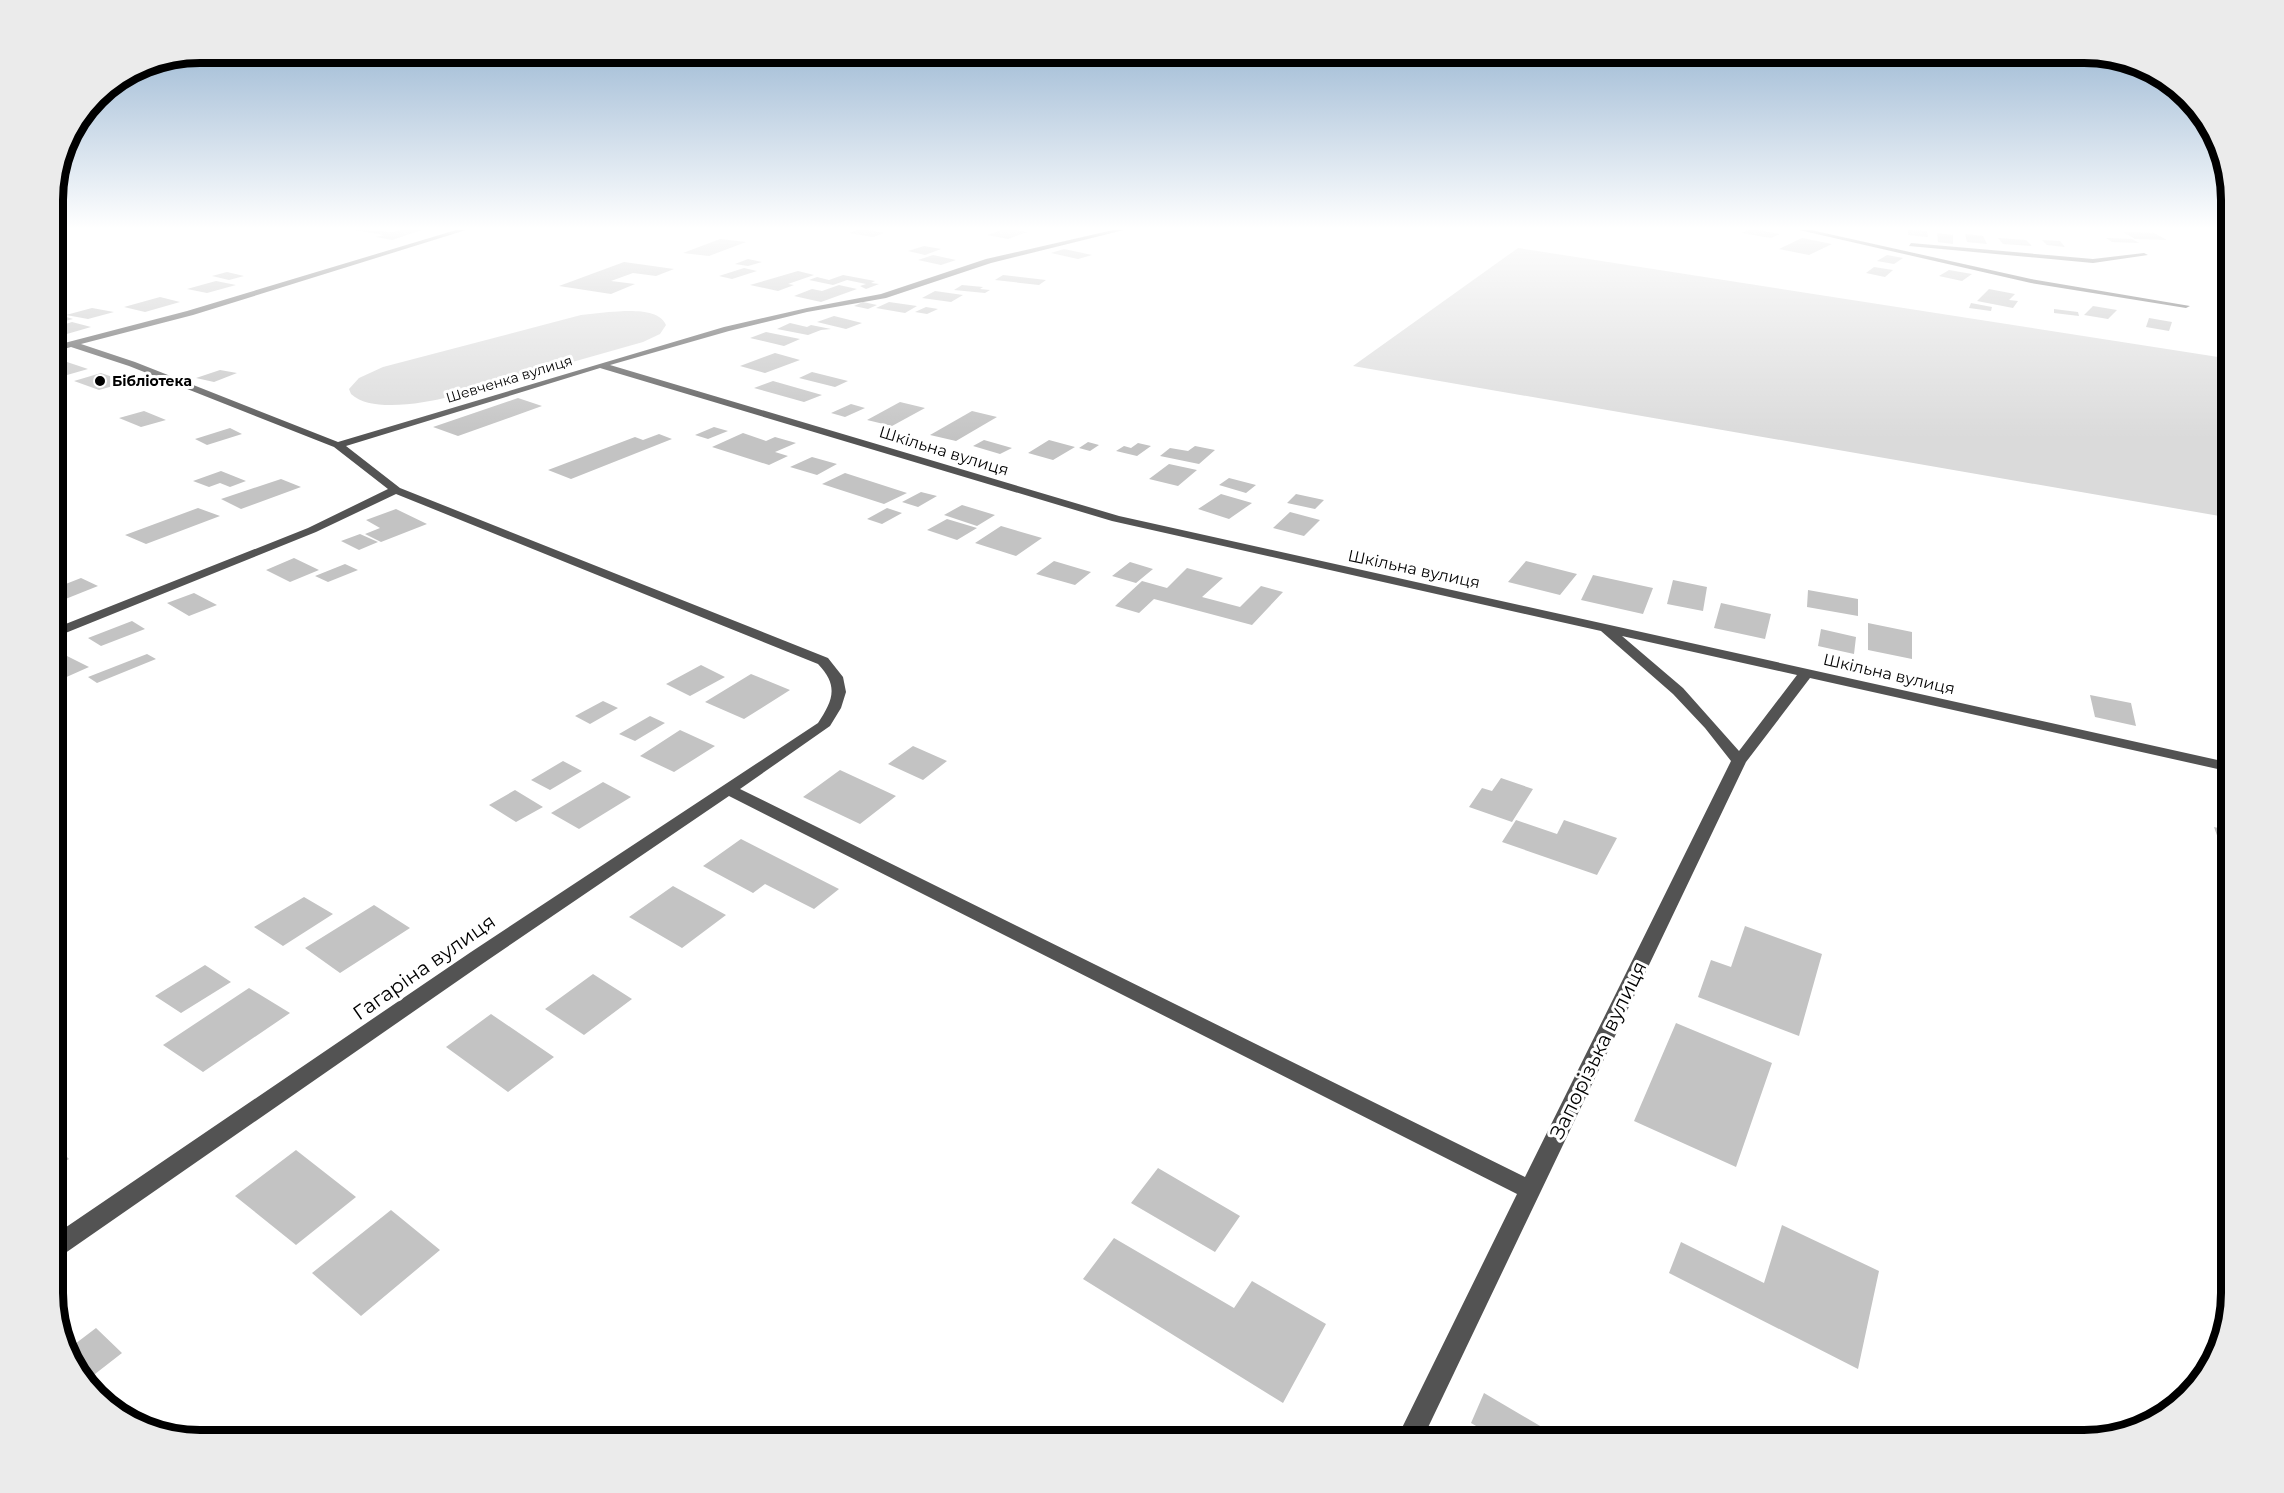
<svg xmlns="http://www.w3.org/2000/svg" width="2284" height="1493" font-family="Montserrat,sans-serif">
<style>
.green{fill:#dadada}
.building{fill:#c3c3c3}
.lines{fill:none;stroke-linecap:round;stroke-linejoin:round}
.minor{fill:#535353;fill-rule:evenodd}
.poi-dot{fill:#000;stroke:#fff;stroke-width:2}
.labels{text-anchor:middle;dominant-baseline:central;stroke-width:6;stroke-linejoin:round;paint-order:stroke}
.far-street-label{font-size:14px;fill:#000;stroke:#fff}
.far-poi-label{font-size:14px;font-weight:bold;fill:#000;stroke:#fff;text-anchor:start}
.street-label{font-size:16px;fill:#000;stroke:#fff}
.near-street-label{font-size:20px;fill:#000;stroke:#fff}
.rim{fill:none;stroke:#000;stroke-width:8}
</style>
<rect width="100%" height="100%" fill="#fff"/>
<path class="green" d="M1518 248 2231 359V518L1353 366Z
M609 312C624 311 659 307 666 325L660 334 643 342 449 397C424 403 371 413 351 394L349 389 359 378 383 367 581 315Z"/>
<path class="building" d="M355 230 393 232 401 230H422L392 240 376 237 384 235Z
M857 230H868L884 233 873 237 849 233Z
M1002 230H1016L1027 232 1008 239 987 235Z
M1748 230H1758L1780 234 1771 238 1742 233Z
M1908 230 1927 231 1928 237 1908 235Z
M2123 232 2154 233 2167 240 2135 239Z
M1937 233 1953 235V244L1938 242Z
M1965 234 1983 236 1987 244 1967 242Z
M1802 238 1832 244 1809 255 1779 249Z
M1998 238 2026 240 2032 246 2003 244Z
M2106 238 2132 239 2139 243 2112 242Z
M720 239 746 242 709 256 683 253Z
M2042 240 2060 241 2065 247 2047 245Z
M924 246 941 249 925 255 908 251Z
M1064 249 1092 255 1078 259 1051 253Z
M933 255 956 260 941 265 918 260Z
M1887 255 1903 258 1894 264 1877 261Z
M748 259 762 262 748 266 735 264Z
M624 262 674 269 656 276 633 273 611 281 635 284 611 294 559 286Z
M1874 267 1893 270 1885 277 1866 273Z
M744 268 757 271 732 279 719 276Z
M1949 270 1972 274 1962 281 1939 276Z
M798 271 814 275 788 284 794 285 778 291 750 285Z
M227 272 244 276 229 280 212 276Z
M843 275 875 281 871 283 879 284 866 289 860 286 866 284 847 280 833 285 809 280 817 277 829 280Z
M1003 275 1046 280 1039 285 995 280Z
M216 281 236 285 207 293 187 289Z
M839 285 857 289 821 302 794 296 812 289 822 291Z
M962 285 983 287 980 289 990 290 985 293 954 290Z
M1989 289 2015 294 2009 300 2018 301 2013 308 1977 301Z
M935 291 963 295 951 302 922 298Z
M160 297 180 302 145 312 124 307Z
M863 302 877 305 868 309 854 306Z
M889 302 917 306 905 313 876 308Z
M1971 303 1992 307 1991 311 1969 308Z
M2093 306 2117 310 2108 319 2084 315Z
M926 307 938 309 927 314 915 312Z
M92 308 114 312 88 319 66 315Z
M2054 309 2078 312 2079 316 2054 313Z
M53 313 73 319 53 324Z
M834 316 862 323 846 329 817 322Z
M2149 318 2172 322 2169 331 2146 327Z
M72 322 91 327 53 338V328Z
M790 323 807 327 811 325 831 329 821 330 808 335 777 329Z
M766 332 800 339 784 346 750 338Z
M775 353 800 360 765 373 740 366Z
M58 359 88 369 53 379V360Z
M220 370 237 373 214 382 196 378Z
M812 372 848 381 835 387 799 378Z
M101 373 127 382 99 390 74 381Z
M773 381 822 395 804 402 754 388Z
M518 398 542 406 458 436 433 427Z
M900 402 925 408 892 426 867 420Z
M851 404 865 408 845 417 831 413Z
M144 411 166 420 141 427 119 418Z
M972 411 997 417 956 441 930 435Z
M714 427 728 431 708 439 695 435Z
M230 428 242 434 207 445 195 439Z
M743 433 766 441 775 437 796 443 775 452 788 456 769 465 712 447Z
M659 434 672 439 571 479 548 470 635 437 643 440Z
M984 440 1012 448 1000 454 973 446Z
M1049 440 1075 447 1053 460 1028 453Z
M1088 442 1099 445 1090 451 1079 448Z
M1138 443 1151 446 1137 456 1116 451 1124 446 1131 448Z
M1195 446 1215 450 1199 464 1160 456 1170 448 1188 451Z
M812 457 837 464 817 475 790 467Z
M1169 464 1197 470 1178 486 1149 479Z
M221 471 246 481 230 487 220 483 209 487 193 481Z
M845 473 907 493 884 504 822 484Z
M1229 478 1256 485 1246 493 1219 485Z
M281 479 301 487 241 509 221 499Z
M921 492 937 496 918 507 902 502Z
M1221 494 1252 503 1229 519 1198 509Z
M1296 494 1324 500 1315 509 1287 503Z
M962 505 995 515 977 526 944 515Z
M198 508 220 516 146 544 125 535Z
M887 508 902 513 882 524 867 519Z
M396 509 427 524 381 542 365 534 380 528 366 520Z
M1290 512 1320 520 1304 536 1273 528Z
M947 519 977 528 957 540 927 530Z
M1001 526 1042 538 1016 556 975 543Z
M360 534 378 542 359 550 341 541Z
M294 558 319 570 290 582 266 570Z
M1054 561 1091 572 1075 585 1036 574Z
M1526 561 1577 574 1560 595 1508 582Z
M1130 562 1153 569 1136 583 1112 576Z
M345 564 358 570 328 582 315 576Z
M1187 568 1223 578 1202 597 1240 607 1261 586 1283 592 1252 625 1154 599 1139 613 1115 606 1142 581 1167 588Z
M1593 575 1653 588 1643 614 1581 600Z
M81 578 98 586 53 604V589Z
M1673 580 1707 587 1703 611 1667 604Z
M1808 590 1858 599V616L1807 607Z
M194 593 217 605 189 616 167 603Z
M1721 603 1771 614 1765 639 1714 628Z
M132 621 145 629 101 646 88 638Z
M1868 623 1912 632V659L1868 650Z
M1821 629 1856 637 1854 654 1818 646Z
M61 653 89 667 53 683V656Z
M147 654 156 659 97 683 88 677Z
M701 665 725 677 690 696 666 684Z
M751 674 790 690 744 719 705 702Z
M2090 695 2131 703 2136 726 2095 717Z
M603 701 618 708 590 724 575 716Z
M650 716 665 723 635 741 619 734Z
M680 730 715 746 674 772 640 756Z
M913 746 947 761 923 780 888 764Z
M563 761 582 771 550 790 531 780Z
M840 770 896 796 860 824 803 797Z
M1501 778 1533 789 1512 822 1469 807 1482 788 1492 791Z
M603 782 631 797 579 829 551 813Z
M515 790 543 807 516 822 489 805Z
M1516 820 1557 834 1564 820 1617 838 1597 875 1502 842Z
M2214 827 2231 831V847L2220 844Z
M741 839 839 889 814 909 765 884 753 893 703 866Z
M673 886 726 915 682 948 629 917Z
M304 897 333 914 283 946 254 927Z
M374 905 410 928 340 973 305 948Z
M1745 926 1822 954 1799 1036 1698 997 1711 960 1731 967Z
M205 965 231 982 181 1013 155 996Z
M593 974 632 999 584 1035 545 1009Z
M249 988 290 1013 203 1072 163 1045Z
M491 1014 554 1057 508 1092 446 1047Z
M1676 1023 1772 1063 1736 1167 1634 1121Z
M53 1143 69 1159 53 1169Z
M296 1150 356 1197 296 1245 235 1196Z
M1158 1168 1240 1216 1215 1252 1131 1203Z
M391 1210 440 1250 361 1316 312 1273Z
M1782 1225 1879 1271 1858 1369 1669 1273 1681 1242 1764 1283Z
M1114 1238 1234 1308 1252 1281 1326 1324 1283 1403 1083 1279Z
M96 1328 122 1353 86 1381 72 1367 67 1350Z
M1484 1393 1564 1440H1500L1471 1423Z
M1026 1429 1041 1440H1017Z"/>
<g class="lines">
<path class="minor" d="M456 230H466L193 315 81 344 135 362 338 442 724 327 807 308 881 294 986 259 1113 230H1124L991 263 886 298 807 312 729 331 610 365 1119 516 2231 763V772L1810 678 1746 762 1422 1440H1396L1517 1194 729 796 485 962 61 1256 53 1259V1236L471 952 818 723C833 700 839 686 818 664L396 494 316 532 53 638V629L308 528 388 489 334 447 129 366 71 347 53 352V346L187 311ZM600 368 1112 521 1601 631 1673 694 1705 728 1731 761 1525 1177 740 789 830 726 841 708 846 692 843 677 828 658 400 488 346 446ZM1622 636 1797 675 1739 751 1683 688Z
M1799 230H1811L2031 279 2190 306 2186 308 2031 283Z
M1911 243 2093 259 2144 253 2148 255 2093 263 1909 246Z"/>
</g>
<linearGradient id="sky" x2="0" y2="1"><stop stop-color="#8baccc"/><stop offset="0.52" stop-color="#fff"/><stop offset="1" stop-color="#fff" stop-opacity="0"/></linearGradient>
<rect width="2284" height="439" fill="url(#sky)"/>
<circle class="poi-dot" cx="100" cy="381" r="6"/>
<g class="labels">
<g class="far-street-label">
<text transform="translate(509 379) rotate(-17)">Шевченка вулиця</text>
</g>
<g class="far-poi-label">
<text x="112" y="381">Бібліотека</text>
</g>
<g class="street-label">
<text transform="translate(944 451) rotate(17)">Шкільна вулиця</text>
<text transform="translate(1414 569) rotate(12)">Шкільна вулиця</text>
<text transform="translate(1889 674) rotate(13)">Шкільна вулиця</text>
</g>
<g class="near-street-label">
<text transform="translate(424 967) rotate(-35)">Гагаріна вулиця</text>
<text transform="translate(1598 1050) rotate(-64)">Запорізька вулиця</text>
</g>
</g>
<path d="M0 0H2284V1493H0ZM200 63H2084A137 137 0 0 1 2221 200V1293A137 137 0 0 1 2084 1430H200A137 137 0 0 1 63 1293V200A137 137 0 0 1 200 63Z" fill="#ebebeb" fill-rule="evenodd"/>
<path class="rim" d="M200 63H2084A137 137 0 0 1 2221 200V1293A137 137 0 0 1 2084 1430H200A137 137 0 0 1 63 1293V200A137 137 0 0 1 200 63Z"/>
</svg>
